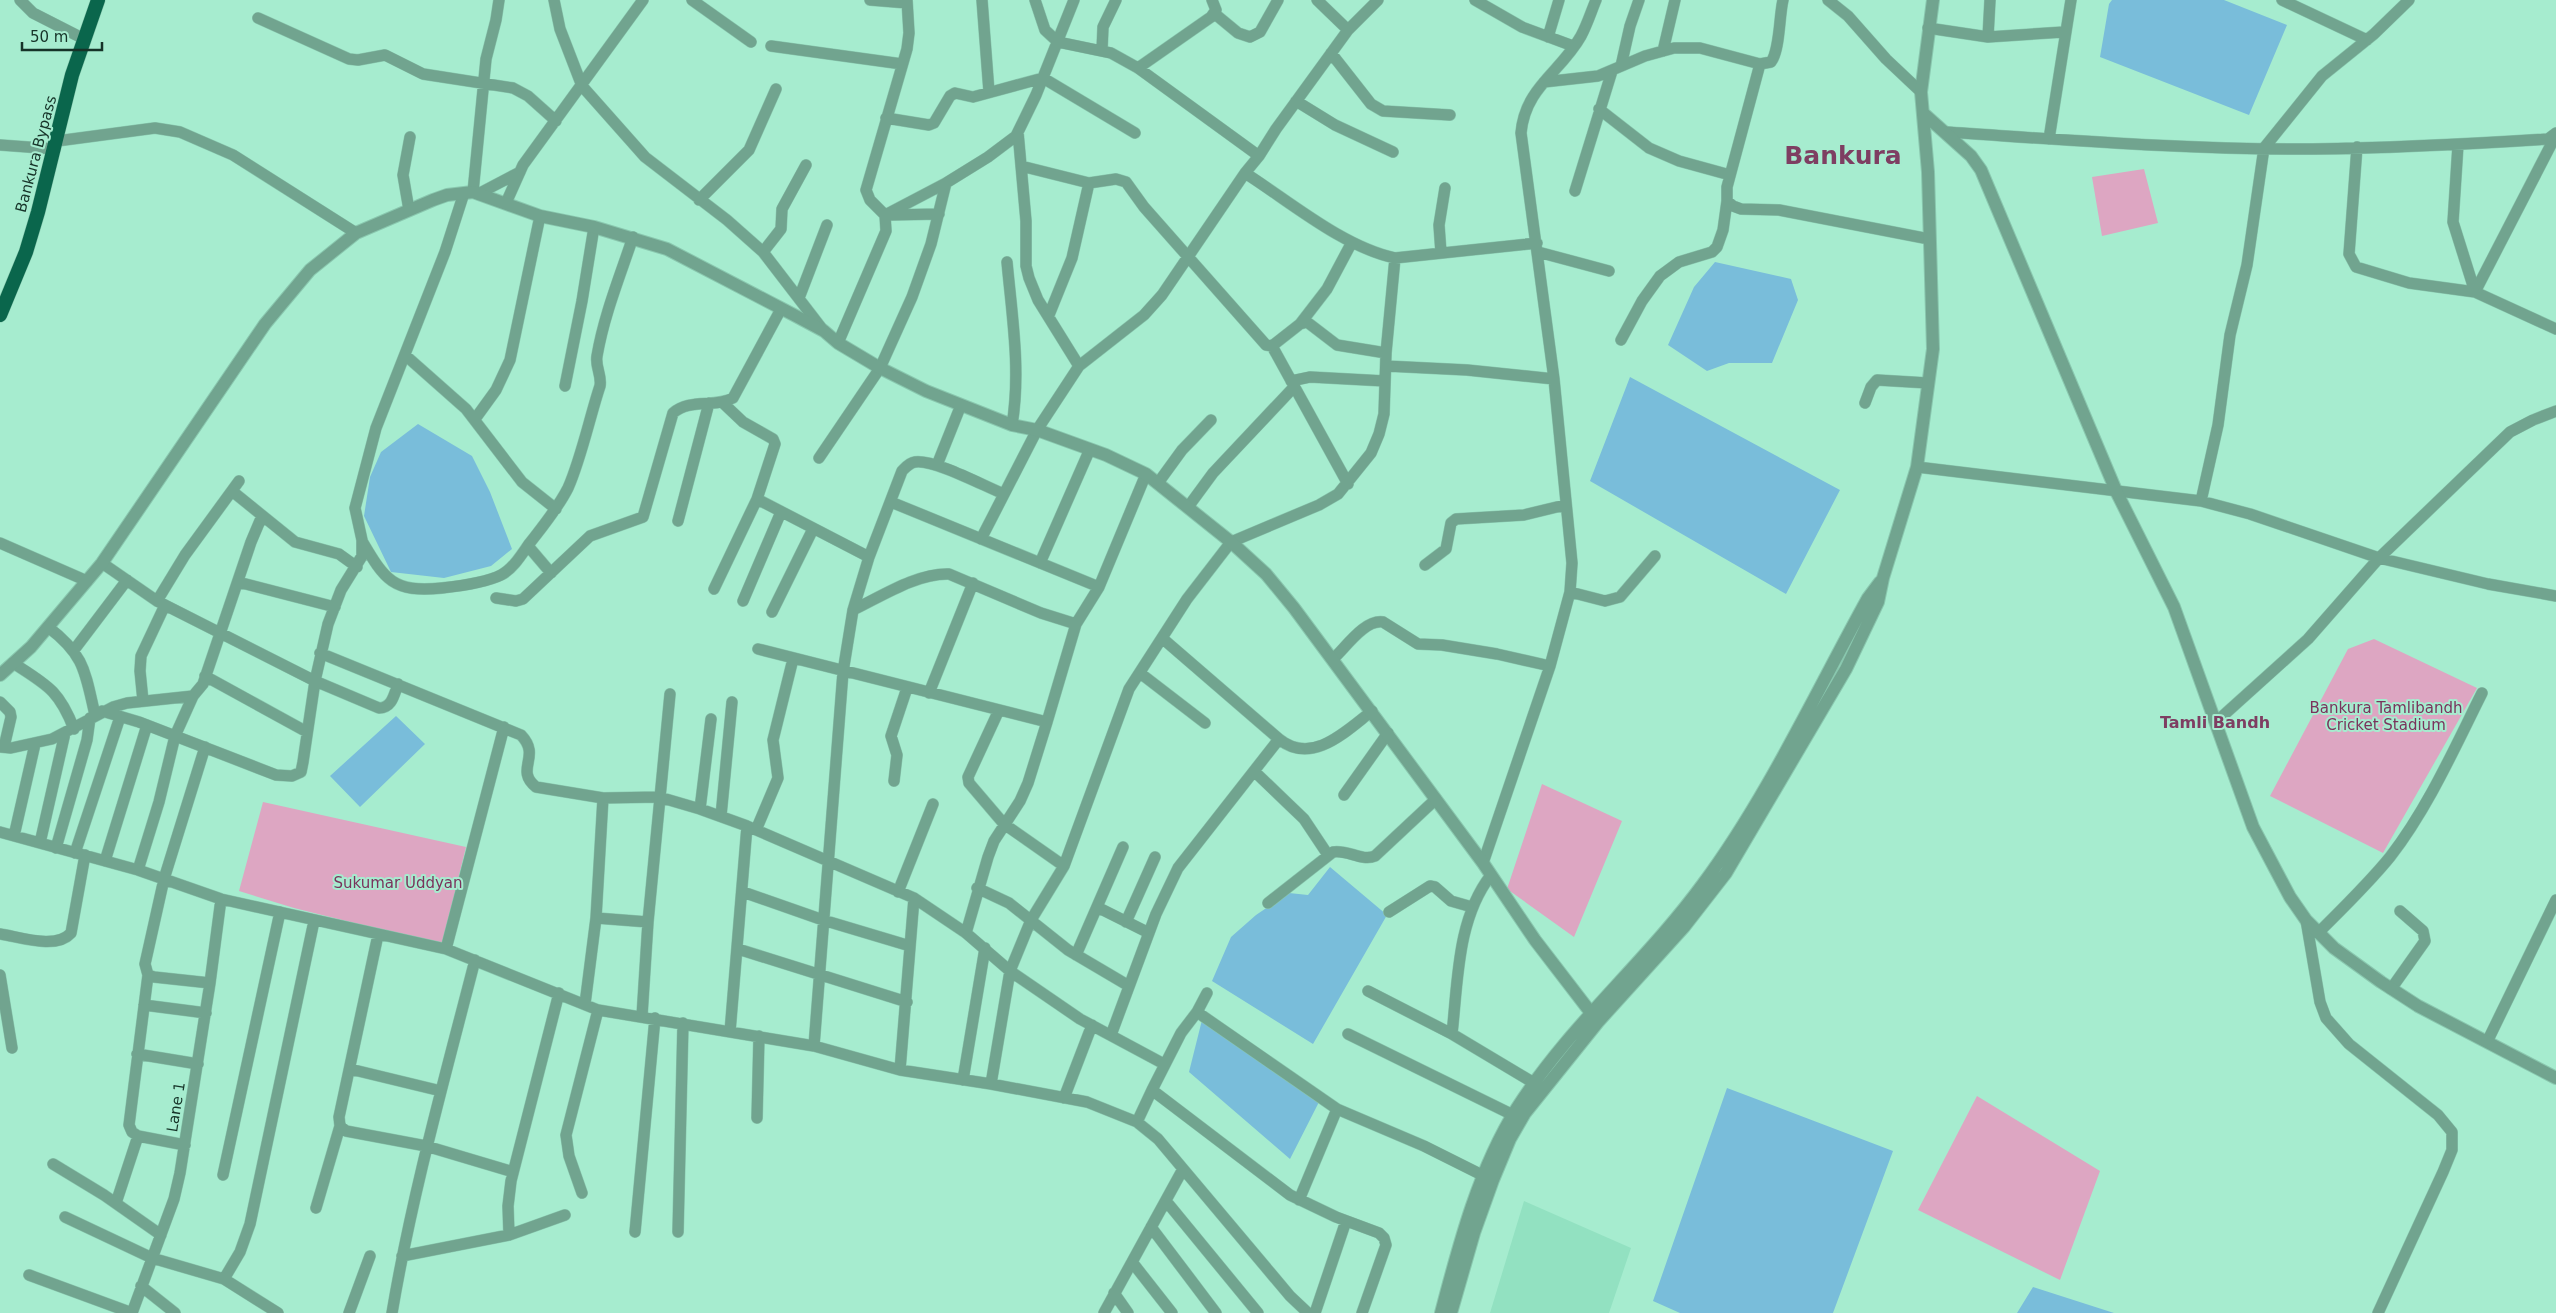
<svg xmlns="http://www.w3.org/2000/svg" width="2556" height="1313" font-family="'DejaVu Sans',sans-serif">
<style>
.built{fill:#92e1c1}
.green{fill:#dda6c2}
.water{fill:#79bdda}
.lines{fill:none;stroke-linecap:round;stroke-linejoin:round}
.minor-casing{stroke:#89c7ae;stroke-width:12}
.tertiary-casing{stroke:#89c7ae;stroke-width:14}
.trunk-casing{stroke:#89c7ae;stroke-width:15}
.minor{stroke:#71a48f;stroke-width:11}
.tertiary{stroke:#71a48f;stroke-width:12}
.trunk{stroke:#0a664c;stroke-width:14}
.labels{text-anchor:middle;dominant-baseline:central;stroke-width:4;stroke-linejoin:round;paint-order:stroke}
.street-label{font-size:15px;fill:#163328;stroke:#a6eccf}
.park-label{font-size:15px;fill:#7a335c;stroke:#a6eccf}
.neighbourhood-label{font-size:16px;font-weight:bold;fill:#7e3e62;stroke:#a6eccf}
.town-label{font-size:25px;font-weight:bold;fill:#7e3e62;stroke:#a6eccf}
</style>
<rect width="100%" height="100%" fill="#a6eccf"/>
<path class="built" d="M1524 1201 1631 1248 1609 1313H1490Z"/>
<path class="green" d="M2144 169 2158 223 2102 236 2092 177Z
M2374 639 2477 688 2383 853 2270 796 2348 649Z
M1542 784 1622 821 1574 937 1507 889Z
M263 802 466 847 442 945 294 908 239 891Z
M1977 1096 2100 1171 2060 1280 1918 1210Z"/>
<path class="water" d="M2112 0H2224L2287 25 2249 115 2100 57 2109 4Z
M1715 262 1791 279 1798 300 1772 363H1729L1707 371 1668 345 1694 287Z
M1630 377 1840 490 1786 594 1590 481Z
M418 424 472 456 490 492 512 549 491 566 444 578 391 572 364 516 370 477 381 452Z
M396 716 425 744 360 807 330 776Z
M1330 867 1387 915 1313 1044 1212 981 1231 937 1256 915 1289 893 1308 895Z
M1202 1020 1319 1102 1290 1159 1189 1072Z
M1727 1088 1893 1151 1833 1313H1680L1653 1301Z
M2033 1287 2114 1313H2017Z"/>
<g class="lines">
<g class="minor-casing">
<path id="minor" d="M20 0 33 13 84 39
M554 0 560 29 582 86 645 157 727 220 763 252 823 330
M692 0 751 42
M870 0 907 3
M982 0 989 92
M1035 0 1045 30 1058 42 1111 53 1138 68 1259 156
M1317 0 1348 30
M1475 0 1522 27 1573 46
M1828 0 1848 16 1886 59 1921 92
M2282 0 2367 40
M1215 14 1238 33 1250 37 1260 32 1278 0
M258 18 349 59 358 60 385 55 423 74 513 88 528 96 556 121
M1928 28 1988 37 2064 32
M1548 37 1559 0
M1988 37 1990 0
M771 46 902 64
M1102 50 1103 27 1116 0
M1663 51 1675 0
M1331 53 1371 104 1383 111 1450 115
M1760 64 1727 187V201L1733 206 1741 209 1779 210 1929 239
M1621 66 1630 26 1639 0
M1138 68 1211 17 1216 10 1212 0
M1544 82 1598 76 1645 56 1674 48H1700L1760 64 1771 62C1780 50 1779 17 1783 0
M1296 101 1335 125 1393 152
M1599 109 1649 148 1679 161 1730 175
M886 118 929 125 934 123 950 96 955 93 973 97 1043 78 1135 133
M1018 132 1026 221V266L1029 278 1038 300 1079 366
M1946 132C2068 140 2191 150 2313 149 2392 148 2470 144 2548 139L2556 133
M2049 139 2071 0
M57 141 155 128 180 132 233 155 356 233
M0 145 55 149
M2458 145 2453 222 2475 292 2556 329
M2357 147 2349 254 2356 267 2409 283 2475 292 2556 135
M1021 166 1089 183 1116 179 1126 182 1144 207 1266 345 1272 346 1300 324 1307 322 1337 345 1386 353
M1245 173C1289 201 1343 247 1395 258L1537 243
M1575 191 1612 71
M473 192 486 59 496 20 499 0
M478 194 520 172
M699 200 749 150 776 89
M506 203 523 165 643 0
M409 210 403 175 410 137
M885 215 946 183 988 157 1016 136 1036 95 1074 0
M889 215 939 214
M763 252 781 229 782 209 806 165
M1538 252 1609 271
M1441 253 1439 225 1445 188
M1007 262C1012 316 1021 371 1012 425
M799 298 827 225
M1049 315 1072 258 1089 183
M1300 324 1327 289 1352 242
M1621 340 1642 301 1660 276 1679 262 1712 252 1717 247 1723 230 1727 201
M838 343 886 231 885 215 870 200 866 190 907 49 909 33 907 0
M1272 346 1348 484
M405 355 466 409 522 482 556 509
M1386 366 1467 370 1554 379
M1291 381 1310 377 1385 381
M565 386 582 301 594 227
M1865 403 1871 387 1877 380 1928 383
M475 419 496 390 510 360 540 216
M819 458 880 368 912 297 931 244 946 183
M937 465 961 405
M1917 467 2201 501 2250 514 2379 558 2488 584 2556 596
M1158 483 1182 450 1211 420
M232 491 295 542 339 554 357 567
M757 499 869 557
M2201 501 2218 425 2230 335 2247 265 2264 148 2322 76 2374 34 2409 0
M891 502 1099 587
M1188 507 1213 473 1294 387
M678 521 709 403
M981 539 1037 430 1079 366 1144 315 1162 295 1245 173 1259 156 1276 129 1348 30 1378 0
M362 541C385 580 393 593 442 588 460 586 485 583 501 575 513 569 522 554 529 544 543 526 558 508 568 488 581 459 590 416 600 386 602 375 595 367 597 356 604 315 620 276 633 237
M0 543 87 581
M528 546 551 573
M1040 563 1090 449
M1425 565 1446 549 1451 523 1456 519 1524 515 1565 505
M238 582 335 607
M714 589 757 499 775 444 773 439 743 422 723 403
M1570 592 1605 601 1620 597 1655 556
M496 598 516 601 523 599 590 536 643 517 673 413C690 398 714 408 733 398L781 309
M157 601 185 555 239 481
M743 601 781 512
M853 610C882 596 917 573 949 574L1041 613 1076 624
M772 612 813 529
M48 627C85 655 85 672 95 715
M1162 638 1279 739C1312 766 1346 731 1372 711
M758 649 1047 722 1076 624 1099 587 1146 474
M74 650 127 580
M320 653 521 735C542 757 514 769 536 787L603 798 596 918 585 1004
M1334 658C1346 647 1365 619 1383 622L1418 644 1442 645 1497 654 1550 666
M13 663C47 685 59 690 74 729
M1140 673 1205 723
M205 676 307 732
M398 684C394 695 392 708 379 708L315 681 328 624 341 590 362 556V540L355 508 376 428 445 252 464 193
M929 693 973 583
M143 701 140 671 141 656 165 605
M0 702 10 712 11 717 4 747
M999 710 968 777 969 783 1004 824 1064 866
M102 711 139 722 276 775 292 776 301 772 303 762 315 681 157 601 102 563
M2216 722 2308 639 2379 558 2510 432 2533 420 2556 411
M0 747 11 748 52 739 113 707 127 703 193 696 203 684 251 542 262 516
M205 747 164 879 145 964 148 975 154 977 210 983
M1254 771 1304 819 1328 855
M894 781 897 755 891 736 907 688
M1344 795 1388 733
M603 798 659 797 700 809 747 826 914 898 966 933 1010 971 1080 1019 1164 1064
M700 809 711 719
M721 816 732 702
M756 830 778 778 773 740 793 659
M0 832 138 870 221 899 446 949 598 1010 814 1046 900 1070 991 1084 1087 1102 1137 1122 1158 1139 1290 1296 1308 1313
M14 836 35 744
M40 843 65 733
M56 848 87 740 90 718
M75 853 120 717
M105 861 147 725
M1483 863 1550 666 1570 592 1572 563 1554 379 1521 133C1525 87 1561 72 1581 36 1587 25 1591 12 1596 0
M138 870 159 802 175 736 193 696
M977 888 1009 903 1068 950 1129 986
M743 892 823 920 910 946
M898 892 933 804
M1268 903 1333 852C1347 849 1362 862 1375 856L1436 799
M1097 907 1149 933
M1389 912 1430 886 1435 887 1451 901 1472 907
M596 918 648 922
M2306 920 2320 1002 2326 1018 2349 1044 2438 1115 2452 1132V1150L2443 1172 2378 1313
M1126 922 1155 857
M966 933 988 857 994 841 1020 801 1028 783 1047 722
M2318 933C2343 908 2368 884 2390 857 2428 808 2454 749 2482 693
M0 934C20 937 56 950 71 933L85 855
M378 935 339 1117 340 1126 346 1131 426 1146 513 1172
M446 949 504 727
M738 949 907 1002
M1076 955 1123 847
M0 975 12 1048
M148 975 129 1125 132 1132 138 1136 185 1145
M2391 989 2425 941 2423 931 2400 911
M1368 991 1452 1034 1534 1083
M144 1005 206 1013
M1197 1012 1337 1109 1424 1146 1490 1179
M642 1016 648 922 670 694
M730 1032 747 826
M1348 1034 1513 1115
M1452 1034C1458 980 1457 919 1491 875
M1111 1035 1156 914 1178 868 1279 739
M2488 1040 2556 900
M814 1046 843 672 853 610 869 557 902 471C906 467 909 463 915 462 934 459 984 486 1004 494
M137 1054 198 1064
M350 1069 441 1091
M900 1070 914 898
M963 1080 985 948
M991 1084 1010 971 1031 920 1064 866 1129 689 1187 599 1231 542 1319 505 1338 494 1371 453 1379 434 1384 414 1386 353 1395 258
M1152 1090 1181 1033 1197 1012 1207 993
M1064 1098 1092 1025
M757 1118 759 1036
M1137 1122 1152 1090 1290 1195 1336 1217 1379 1233 1384 1238 1386 1245 1362 1313
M53 1164 104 1195 161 1235
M223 1175 280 912
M582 1193 569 1156 566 1135 598 1010
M1299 1200 1337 1109
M1166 1201 1258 1313
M116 1203 138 1136
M316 1208 340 1126
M65 1217 152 1258 224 1279 278 1313
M1151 1227 1216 1313
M635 1232 655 1018
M678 1232 683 1023
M509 1235 508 1206 511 1181 559 993
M402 1256 509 1235 565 1215
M1132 1262 1172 1313
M29 1275 132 1313
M224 1279 240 1252 250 1224 314 921
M141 1286 175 1313
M1114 1293 1128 1313
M132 1313 174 1199 180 1173 210 983 221 899
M349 1313 370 1256
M392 1313C412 1194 445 1077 475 960
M1104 1313 1183 1169
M1315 1313 1346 1221"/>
</g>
<g class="tertiary-casing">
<path id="tertiary" d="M1923 113 1971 156 1981 170 2117 493 2174 607 2253 827 2290 897 2306 920 2334 948 2381 982 2418 1006 2556 1078
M0 675 31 647 102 563 265 324 310 270 356 233 433 200 447 195 473 192 540 216 594 227 667 249 794 315 824 331 838 343 880 368 926 391 1012 425 1037 430 1106 455 1146 474 1231 542 1266 574 1294 608 1483 863 1535 940 1598 1022
M1441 1313C1459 1244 1479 1168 1517 1108 1570 1025 1646 962 1703 884 1767 798 1816 692 1868 598L1880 582
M1451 1313 1474 1233 1493 1180 1510 1139 1525 1113 1598 1022 1684 927 1726 873 1846 669 1878 602 1883 578 1917 467 1933 349 1928 172 1921 92 1933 0"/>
</g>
<g class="trunk-casing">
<path id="trunk" d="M0 315 26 252 38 212 72 75 98 0"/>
</g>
<use href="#minor" class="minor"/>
<use href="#tertiary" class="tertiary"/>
<use href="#trunk" class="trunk"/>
</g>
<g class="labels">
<g class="street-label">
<text transform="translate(36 154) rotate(-75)">Bankura Bypass</text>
<text transform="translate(176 1107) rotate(-81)">Lane 1</text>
</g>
<g class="park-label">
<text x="2386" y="708">Bankura Tamlibandh<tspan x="2386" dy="17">Cricket Stadium</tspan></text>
<text x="398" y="883">Sukumar Uddyan</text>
</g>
<g class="neighbourhood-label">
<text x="2215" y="722">Tamli Bandh</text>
</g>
<g class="town-label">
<text x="1843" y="155">Bankura</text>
</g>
</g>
<path d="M22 42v8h80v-8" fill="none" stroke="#163328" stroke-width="2.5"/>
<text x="30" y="42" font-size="15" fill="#163328" stroke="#a6eccf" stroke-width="4" paint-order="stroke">50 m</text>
</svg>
